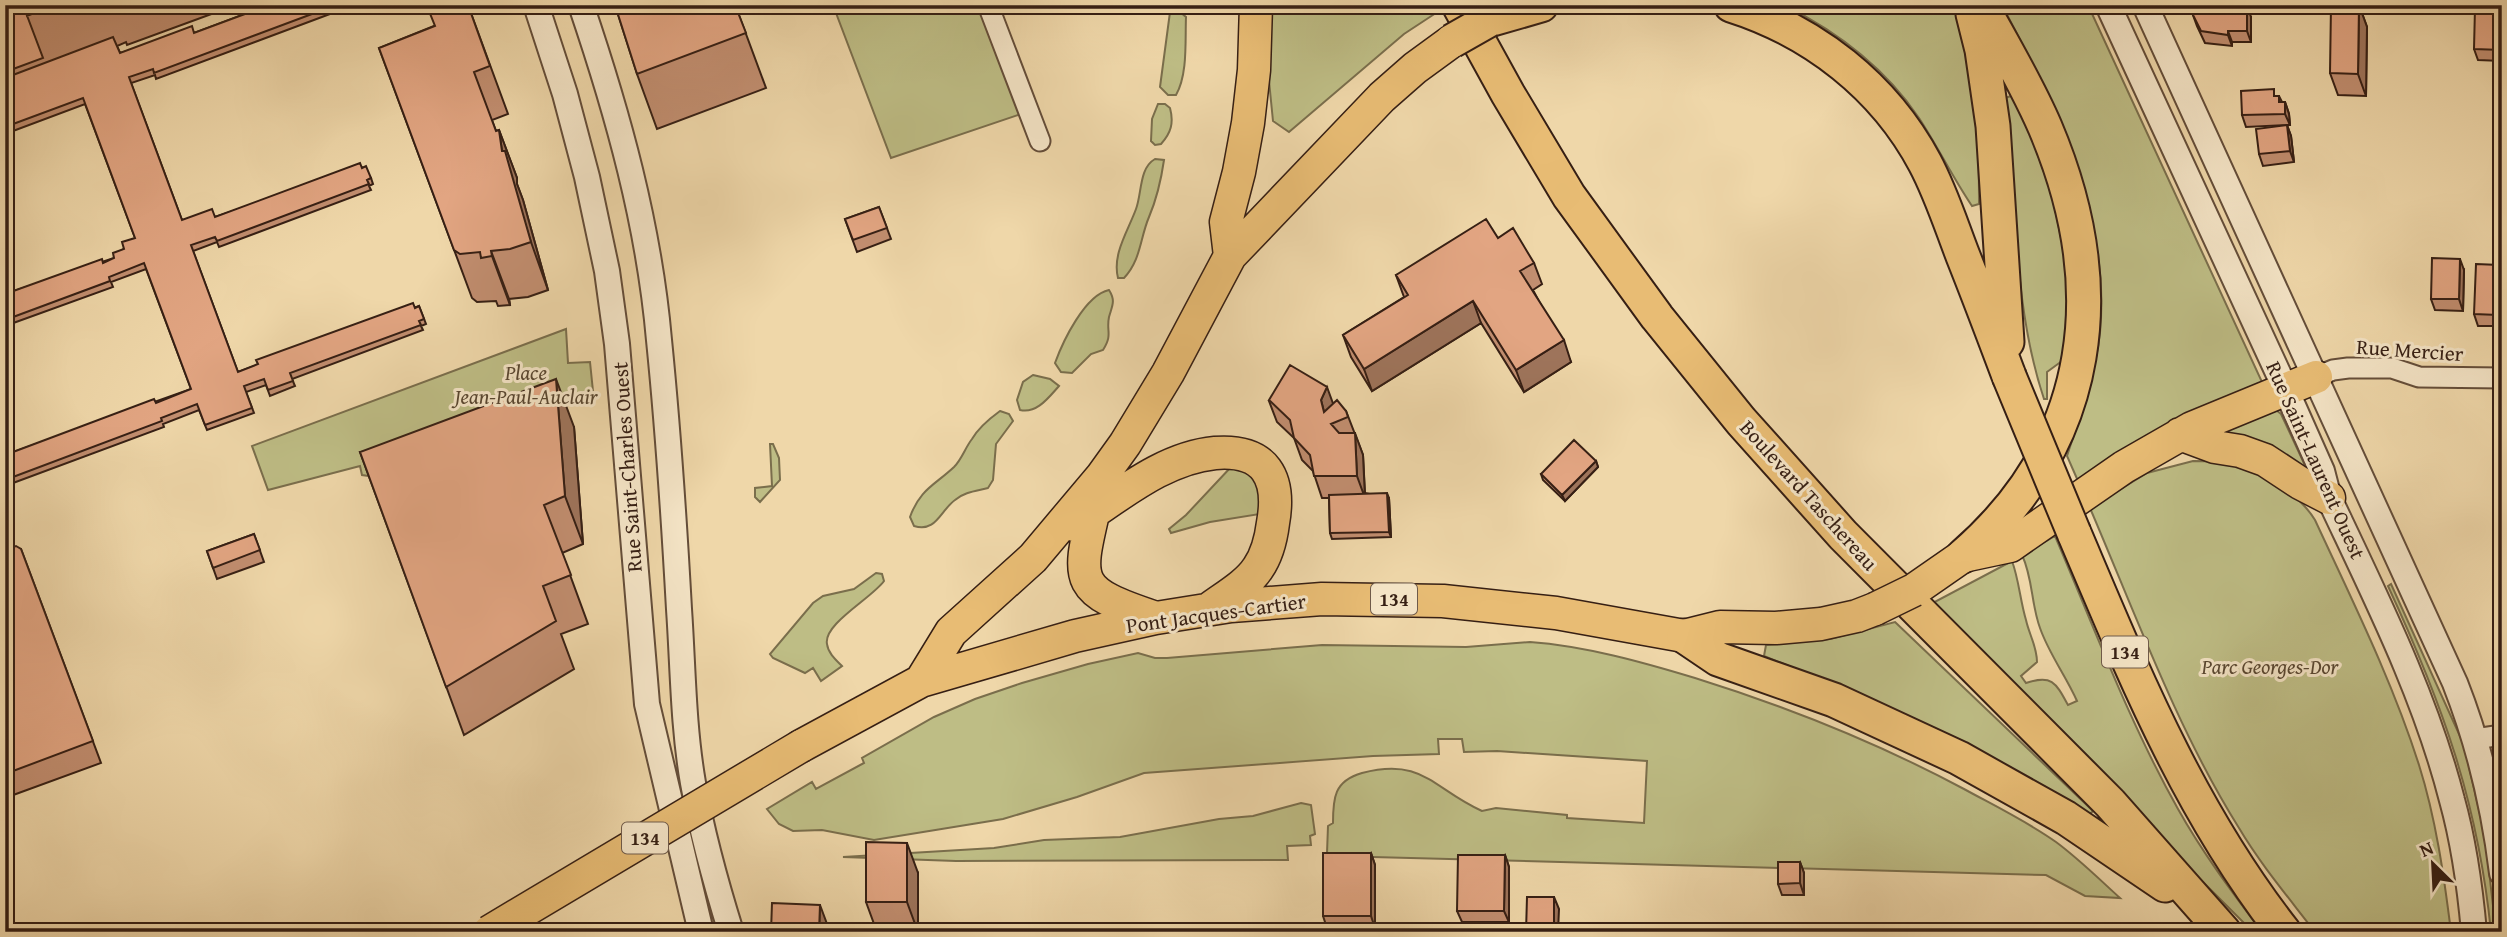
<svg xmlns="http://www.w3.org/2000/svg" width="2507" height="937" font-family="'Gentium Book Plus',serif">
<style>
.green{fill:#bebd85;stroke:#7a6e4c;stroke-width:2}
.lines{fill:none;stroke-linecap:round;stroke-linejoin:round}
.minor-casing{stroke:#644d39;stroke-width:23}
.tertiary-casing{stroke:#644d39;stroke-width:28}
.primary-casing{stroke:#361f14;stroke-width:35}
.trunk-casing{stroke:#361f14;stroke-width:37}
.minor{stroke:#f5e5c7;stroke-width:19}
.tertiary{stroke:#f5e5c7;stroke-width:24}
.primary{stroke:#e8bc74;stroke-width:32}
.trunk{stroke:#e8bc74;stroke-width:33}
.primary-bridge-casing{stroke:#361f14;stroke-width:35;stroke-linecap:butt}
.trunk-bridge-casing{stroke:#361f14;stroke-width:37;stroke-linecap:butt}
.primary-bridge{stroke:#e8bc74;stroke-width:32}
.trunk-bridge{stroke:#e8bc74;stroke-width:33}
.wall{fill:#c28e70;stroke:#361f14;stroke-width:2}
.shaded-wall{fill:#9e745b;stroke:#361f14;stroke-width:2}
.building{fill:#e2a582;stroke:#361f14;stroke-width:2}
.labels{text-anchor:middle;dominant-baseline:central;stroke-width:6;stroke-linejoin:round;paint-order:stroke}
.shield{fill:#f5e5c7;stroke:#6f5a4a;stroke-width:2}
.shield-label{font-size:19px;font-weight:bold;fill:#361f14}
.street-label{font-size:21px;fill:#361f14;stroke:#f5e5c7}
.park-label{font-size:21px;font-style:italic;fill:#584630;stroke:#f5e5c7}
</style>
<rect width="100%" height="100%" fill="#efd7a9"/>
<filter id="stains"><feTurbulence type="fractalNoise" baseFrequency=".00286" numOctaves="4"/><feColorMatrix values="0 0 0 0 .2 0 0 0 0 .09 0 0 0 0 .02 0 0 0 .5 -.17"/></filter>
<radialGradient id="worn" r=".72"><stop offset=".6" stop-color="#630" stop-opacity="0"/><stop offset="1" stop-color="#630" stop-opacity=".3"/></radialGradient>
<path class="green" d="M833 5H979L1021 114 891 158Z
M1272 5H1436L1439 11 1404 34 1289 132 1273 121 1269 81Z
M1784 5H1953C1978 68 1979 138 1979 204L1972 206C1953 178 1938 147 1919 118 1885 68 1838 32 1784 5Z
M2002 5H2088L2262 382 2078 481 2067 456C2080 416 2095 376 2100 333 2111 215 2055 107 2002 5Z
M1170 12H1180L1186 17C1185 40 1188 74 1176 95H1168L1160 87Z
M2014 95 2023 114 2052 194 2064 253 2069 324 2062 361 2047 372V399H2044C2012 303 2017 198 2005 98Z
M1158 104H1165L1170 108C1174 123 1171 133 1161 144L1155 145 1151 141 1152 119Z
M1155 159 1164 160C1161 181 1157 198 1149 217 1140 238 1141 260 1124 278H1118C1112 254 1128 231 1136 209 1142 193 1139 168 1155 159Z
M1109 290C1116 301 1112 306 1109 317 1106 332 1113 334 1103 350L1091 354 1072 373 1061 372 1055 363C1063 341 1085 295 1109 290Z
M566 329 568 363 590 362 594 401 570 403 383 478 362 475 360 466 268 490 252 446Z
M1033 375 1050 379 1059 386C1049 397 1037 414 1020 410L1017 400 1023 382Z
M2276 410 2281 414 2309 474 2215 431Z
M1000 411 1009 414 1013 421 996 444 993 480 988 488C976 491 964 492 955 500 940 511 936 533 914 526L910 517C920 489 935 485 954 467 962 459 965 448 972 439 979 427 989 419 1000 411Z
M770 444H773L779 458 780 480 760 502 755 497V488L772 486Z
M2193 461C2213 461 2239 461 2258 470 2276 478 2305 503 2315 520 2352 600 2392 680 2419 765 2436 819 2444 876 2451 932H2315C2289 898 2261 865 2239 828 2178 731 2135 613 2090 508L2147 473Z
M1238 466 1263 482 1260 514 1210 522 1171 533 1169 529 1186 515 1231 467Z
M2055 536C2094 627 2129 722 2178 809 2202 852 2232 892 2262 932H2253L1927 606 2012 561C2019 580 2020 600 2026 620 2029 634 2037 647 2037 662L2021 676 2026 683C2052 674 2056 683 2068 705L2077 701C2066 676 2049 654 2040 628 2031 604 2033 578 2022 555Z
M876 573 882 574 884 581C872 598 823 624 827 644 828 653 836 660 842 666L821 681 813 668 805 673 773 658 770 654 813 603 823 596 854 589Z
M2391 584 2464 745 2485 836 2496 932H2491C2478 802 2442 703 2388 586Z
M1895 622 2093 811 2089 815 1948 735 1875 701 1764 656 1766 645 1830 639Z
M1530 642C1585 646 1642 662 1695 678 1788 707 1878 743 1964 789 1995 806 2028 822 2056 842 2079 859 2099 879 2120 898L2085 896 2046 875 1334 856 1333 853H1327L1328 826 1333 823C1333 798 1334 781 1362 773 1423 757 1433 789 1482 811L1496 808 1567 815V818L1644 823 1647 761 1497 751 1464 752 1462 739H1438L1439 754 1373 756 1144 773 1077 797 1003 819 874 840 822 830 793 831 779 824 767 809 812 782 816 789 864 763 862 758 934 717 975 699 1022 683 1088 664 1138 653 1155 658H1167L1322 645 1466 647Z
M1301 803 1311 805 1315 834 1310 836 1311 845 1287 846 1288 860 956 861 843 857 994 848 1044 840 1120 837 1219 819 1253 816Z"/>
<g class="lines">
<g class="minor-casing">
<path id="minor" d="M988 5 1040 141
M2316 377 2333 370 2348 368H2392L2419 377 2502 378
M2475 739 2502 735"/>
</g>
<g class="tertiary-casing">
<path id="tertiary" d="M536 5 565 94 587 177 607 271 617 344 647 704 701 932
M581 5C618 114 649 225 659 340 668 429 674 519 679 609 683 667 683 725 693 783 702 833 716 884 731 932
M2108 5 2286 390 2322 471 2329 498C2375 596 2425 694 2452 800 2464 843 2470 887 2474 932
M2145 5 2455 683C2479 744 2494 808 2502 873"/>
</g>
<g class="primary-casing">
<path id="primary" d="M1230 256 1226 222 1239 172 1248 123 1254 70 1256 5
M2180 434 2215 447 2240 451 2265 460 2300 483 2329 498
M1096 501C1077 582 1071 590 1156 618
M1074 525C1117 498 1162 458 1215 453 1266 449 1281 478 1273 523 1271 539 1267 555 1258 568 1247 585 1225 597 1209 609
M1914 590 1963 556 2010 546 2124 467 2192 428 2316 377
M921 681 951 632 1033 558 1102 476 1125 444 1168 373 1230 256 1382 97 1415 68 1452 41
M801 746 921 681 1075 636 1156 618 1231 606 1322 599 1443 601 1556 613 1684 636 1720 627 1776 628 1821 624 1857 616 1875 609"/>
</g>
<g class="trunk-casing">
<path id="trunk" d="M1459 5 1508 94 1569 196 1657 317 1741 421 1843 535 2110 803 2224 932
M1731 5C1813 31 1884 86 1925 163 1941 193 1951 225 1963 256 1979 296 1994 336 2009 376
M1973 14 1982 50 1993 126 2007 342
M1489 20 1541 5
M2074 533C2134 674 2188 809 2284 932
M1963 556C2096 440 2112 285 2045 127 2027 85 2003 45 1981 5
M1684 636 1718 659 1834 700 1959 758 2066 818 2165 885"/>
</g>
<use href="#minor" class="minor"/>
<use href="#tertiary" class="tertiary"/>
<use href="#primary" class="primary"/>
<use href="#trunk" class="trunk"/>
<g class="primary-bridge-casing">
<path id="primary-bridge" d="M1875 609 1914 590
M489 932 801 746"/>
</g>
<g class="trunk-bridge-casing">
<path id="trunk-bridge" d="M1452 41 1489 20
M2009 376 2074 533"/>
</g>
<use href="#primary-bridge" class="primary-bridge"/>
<use href="#trunk-bridge" class="trunk-bridge"/>
</g>
<path class="wall" d="M5 5H236L127 45 126 42 117 46 120 53 194 33 269 5H354L156 79 155 75 131 83 182 220 215 217 362 168 371 178 373 184 369 186 371 190 219 247 217 242 193 251 238 372 419 306 426 324 421 326 423 330 292 379 295 386 270 396 266 385 246 392 254 413 207 430 199 410 163 424 164 427 5 486V455L191 389 146 269 111 282 113 287 5 326V294L114 258 135 238 85 104 5 134Z
M468 5 508 114 492 120 496 131 499 130 517 178V184L523 200 548 290 528 297 509 299 510 305 498 306 496 301 477 302 472 298 379 48 434 26Z
M615 5H740L736 7 766 88 657 129 637 74Z
M2359 5 2367 27 2366 96 2338 95 2330 73Z
M2502 9V61L2478 60 2474 49Z
M2193 15 2251 17V42H2232V46L2205 43 2197 26Z
M2276 96H2279L2282 102H2285L2289 114 2290 125H2287L2291 136 2294 162 2263 166 2259 154 2285 125 2246 127 2242 115Z
M879 207 891 239 857 252 845 219Z
M1498 238 1534 263 1542 284 1533 290 1571 362 1524 392 1481 323 1372 391 1351 357 1343 335 1404 297 1396 275Z
M2499 265 2502 326H2478L2474 314Z
M2464 270 2463 311 2435 310 2431 299Z
M1269 401 1334 403 1346 411 1363 455 1365 493 1389 498 1391 537 1332 539 1330 533 1329 498H1322L1313 471 1302 460 1294 438 1277 422Z
M574 427 583 544 562 553 588 624 561 634 574 669 464 735 360 452Z
M1596 461 1598 467 1565 501 1543 480 1541 474Z
M254 534 264 562 217 579 207 551Z
M21 549 101 763 5 798V550Z
M1371 853 1375 865V928H1327L1323 916Z
M1505 855 1509 867V922H1462L1457 911Z
M1800 862 1804 873V895H1782L1778 884Z
M918 873V932H877L866 902Z"/>
<path class="shaded-wall" d="M2247 5 2251 17V42L2247 31Z
M2359 5 2367 27 2366 96 2358 74Z
M2228 31 2232 42V46L2228 35Z
M2285 102 2289 114 2290 125 2285 114Z
M2287 125 2291 136 2294 162 2290 151Z
M499 130 517 178V184L523 200 548 290 531 242 502 151Z
M491 251 509 299 510 305 492 256Z
M2460 259 2464 270 2463 311 2459 299Z
M2499 265 2502 272V326L2498 315Z
M1473 301 1481 323 1372 391 1364 369Z
M1564 340 1571 362 1524 392 1516 370Z
M556 379 574 427 583 544 565 496Z
M1327 387 1335 409 1329 422 1324 412 1321 400Z
M1355 433 1363 455 1365 498 1357 476Z
M1596 461 1598 467 1565 501 1562 495Z
M1387 493 1389 498 1391 537 1389 532Z
M907 843 918 873V932L907 902Z
M1371 853 1375 865V928L1371 916Z
M1505 855 1509 867V922L1504 911Z
M1800 862 1804 873V895L1800 883Z
M1554 897 1559 909 1558 932H1554Z
M820 905 830 932H819Z"/>
<path class="building" d="M5 5H23L43 58 5 72Z
M24 5H55L27 16Z
M269 5H336L154 73 153 69 129 77 182 220 212 209 215 217 360 163 362 168 366 166 371 178 367 180 369 184 217 241 215 237 191 245 238 372 258 364 256 360 413 303 415 308 419 306 424 319 419 321 421 325 290 373 293 381 268 390 264 379 244 386 252 408 205 425 197 404 161 418 162 421 5 480V455L154 399 156 403 191 389 144 263 109 277 110 281 5 320V294L102 259 103 263 114 258 113 253 124 249 122 242 135 238 83 98 5 127V78L113 37 120 53 192 26 194 33Z
M443 5H468L490 66 474 72 496 131 499 130 502 151H505L531 242 510 249 491 251 492 256 481 258 480 252 460 254 454 250 379 48 435 26 429 11Z
M615 5H735L746 33 637 74Z
M2195 5H2247V31H2228V35L2201 31 2193 15 2195 14Z
M2331 5H2359L2358 74 2330 73Z
M2475 8 2502 9V50L2474 49Z
M2274 89V96H2279V102H2285V114L2242 115 2241 91Z
M2287 125 2290 151 2259 154 2256 129Z
M879 207 887 228 853 240 845 219Z
M1486 219 1498 238 1513 228 1534 263 1520 271 1564 340 1516 370 1473 301 1364 369 1343 335 1408 295 1396 275Z
M2432 258 2460 259 2459 299H2431Z
M2476 264 2499 265 2498 315 2474 314Z
M1290 365 1327 387 1321 400 1324 412 1337 400 1346 411 1348 417 1331 424 1339 433H1355L1357 476H1314L1310 455 1294 438 1290 420 1269 400Z
M556 379 565 496 544 505 571 575 543 586 556 621 446 687 360 452Z
M1574 440 1596 461 1562 495 1541 474Z
M1387 493 1389 532 1330 533 1329 495Z
M254 534 260 550 213 568 207 551Z
M16 546 21 549 93 741 5 774V550Z
M866 842 907 843V902H866Z
M1323 853H1371V916H1323Z
M1458 855H1505L1504 911H1457Z
M1778 862H1800V883L1778 884Z
M1527 897H1554V932H1526Z
M772 903 820 905 819 932H771Z"/>
<g class="labels">
<g class="shield">
<rect x="1371" y="583.5" width="46" height="31" rx="5"/>
<rect x="2102" y="636.5" width="46" height="31" rx="5"/>
<rect x="622" y="822.5" width="46" height="31" rx="5"/>
</g>
<g class="shield-label">
<text x="1394" y="599">134</text>
<text x="2125" y="652">134</text>
<text x="645" y="838">134</text>
</g>
<g class="street-label">
<text transform="translate(2410 350) rotate(4)">Rue Mercier</text>
<text transform="translate(2316 460) rotate(66)">Rue Saint-Laurent Ouest</text>
<text transform="translate(627 467) rotate(-94)">Rue Saint-Charles Ouest</text>
<text transform="translate(1809 495) rotate(48)">Boulevard Taschereau</text>
<text transform="translate(1216 613) rotate(-8)">Pont Jacques-Cartier</text>
</g>
<g class="park-label">
<text x="526" y="372">Place<tspan x="526" dy="24">Jean-Paul-Auclair</tspan></text>
<text x="2270" y="666">Parc Georges-Dor</text>
</g>
</g>
<rect width="2507" height="937" fill="none" stroke="#efd7a9" stroke-width="28"/>
<rect x="7" y="7" width="2493" height="923" fill="none" stroke="#361f14" stroke-width="3.5"/>
<rect x="14" y="14" width="2479" height="909" fill="none" stroke="#361f14" stroke-width="2"/>
<g transform="translate(2433 864) rotate(336)" stroke="#f5e5c7" stroke-width="5" paint-order="stroke">
<path d="M0-5L12 26L0 18L-12 26Z" fill="#361f14"/>
<text y="-10" font-size="19" font-weight="bold" text-anchor="middle" fill="#361f14">N</text>
</g>
<rect width="100%" height="100%" filter="url(#stains)"/>
<rect width="100%" height="100%" fill="url(#worn)"/>
</svg>
